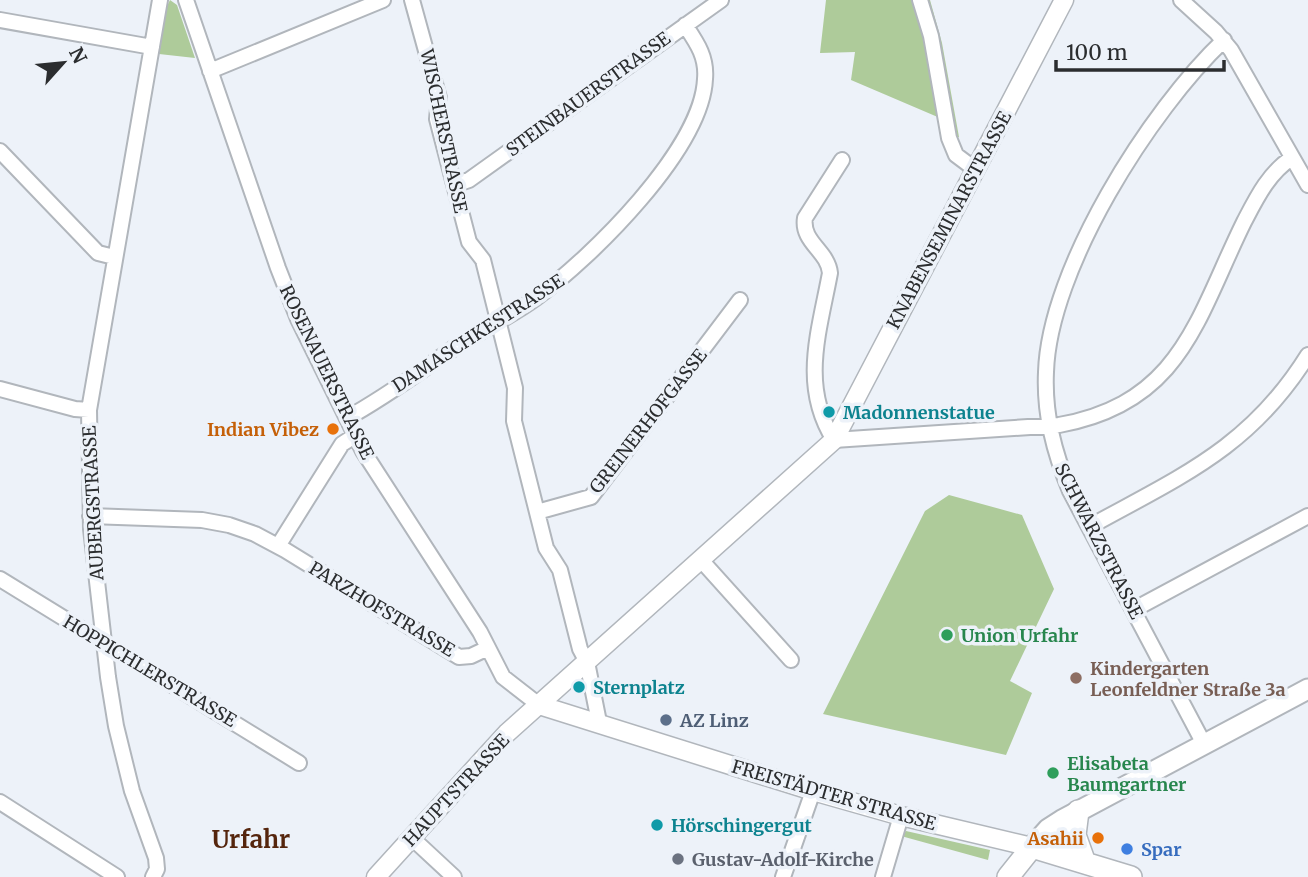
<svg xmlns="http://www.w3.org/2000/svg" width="1308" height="877" font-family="Merriweather,serif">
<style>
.green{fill:#aecb9a}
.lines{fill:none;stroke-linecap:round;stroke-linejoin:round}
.minor-casing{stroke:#b1b6bc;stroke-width:18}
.tertiary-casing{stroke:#b1b6bc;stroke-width:21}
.secondary-casing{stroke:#b1b6bc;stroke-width:23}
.primary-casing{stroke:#b1b6bc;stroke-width:24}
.minor{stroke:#fff;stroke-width:14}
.tertiary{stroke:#fff;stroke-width:18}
.secondary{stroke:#fff;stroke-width:19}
.primary{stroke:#fff;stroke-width:21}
.culture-dot{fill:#0f9aa8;stroke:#edf2f9;stroke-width:2.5}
.food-dot{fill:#e8710a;stroke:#edf2f9;stroke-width:2.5}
.leisure-dot{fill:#2e9e5b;stroke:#edf2f9;stroke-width:2.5}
.education-dot{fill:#8d6e63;stroke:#edf2f9;stroke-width:2.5}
.service-dot{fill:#5c6f8a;stroke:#edf2f9;stroke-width:2.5}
.shop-dot{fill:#3f7fe0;stroke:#edf2f9;stroke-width:2.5}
.worship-dot{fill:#6b7280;stroke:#edf2f9;stroke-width:2.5}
.labels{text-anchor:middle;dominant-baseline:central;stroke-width:7;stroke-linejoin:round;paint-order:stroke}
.street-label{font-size:18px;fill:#2b2d2f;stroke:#edf2f9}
.culture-label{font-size:18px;font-weight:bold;fill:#0d838f;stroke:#edf2f9;text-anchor:start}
.food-label{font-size:18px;font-weight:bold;fill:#c56008;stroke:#edf2f9;text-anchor:end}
.leisure-label{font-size:18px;font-weight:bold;fill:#27864d;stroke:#edf2f9;text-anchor:start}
.education-label{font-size:18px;font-weight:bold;fill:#785e54;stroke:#edf2f9;text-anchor:start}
.service-label{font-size:18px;font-weight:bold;fill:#4e5e75;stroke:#edf2f9;text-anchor:start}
.shop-label{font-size:18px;font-weight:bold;fill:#366cbe;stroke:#edf2f9;text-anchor:start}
.worship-label{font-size:18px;font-weight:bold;fill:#5b616d;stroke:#edf2f9;text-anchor:start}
.district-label{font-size:24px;font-weight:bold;fill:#55250d;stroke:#edf2f9}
</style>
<rect width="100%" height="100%" fill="#edf2f9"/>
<path class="green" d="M170 0 177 5 195 58 159 54 166 8Z
M826 0H915L925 30 940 118 851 80 855 52 820 53Z
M926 0H930L942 43 959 137 955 138Z
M949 495 1022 515 1054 589 1010 681 1032 693 1006 755 823 714 925 511Z
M906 831 990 850 988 860 901 836Z"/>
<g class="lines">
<g class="minor-casing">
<path id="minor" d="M186 0 278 268 298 319 363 451 480 632 503 677 539 705
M412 0 439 98 437 119 469 242 483 260 515 388 514 421 546 548 560 570 580 649 587 662 599 722
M920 0 931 36 949 138 956 155 976 170
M1181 0 1216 32 1231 50 1308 185
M0 20 152 47
M210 71 383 0
M0 151 98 253 114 257
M842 160 805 218C801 242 828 251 830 273 819 332 800 386 834 440L1059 425C1182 403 1197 317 1244 222 1256 199 1269 172 1292 158
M454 185 469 180 721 0
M0 389 75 409 89 410
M347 418C384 398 419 372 454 348 481 330 510 317 536 298 591 258 702 149 705 79 707 57 697 43 685 25
M537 512 591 497 740 300
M90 516 202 520 229 525 255 534 285 550 459 657 471 656 488 648
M1089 527C1181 476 1250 448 1308 355
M278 546 342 444 356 435
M701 560 791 660
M0 579 299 763
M1133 610 1308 516
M1204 744 1070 491C1054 452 1044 414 1046 372 1049 269 1150 110 1224 40
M0 802 117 877
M412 838 454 877
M153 877 157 869 156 858 132 791 116 726 108 677 91 529 89 410 160 0
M783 877 813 791
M883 877 901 816"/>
</g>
<g class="tertiary-casing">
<path id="tertiary" d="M539 705 813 791 901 816 1032 847
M376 877 507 733 834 440 1064 0"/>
</g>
<g class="secondary-casing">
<path id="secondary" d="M1032 847 1048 829 1062 820 1308 689"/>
</g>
<g class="primary-casing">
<path id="primary" d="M1078 811 1075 835 1085 863
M1008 877 1032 847 1131 877"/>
</g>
<use href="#minor" class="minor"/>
<use href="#tertiary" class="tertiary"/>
<use href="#secondary" class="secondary"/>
<use href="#primary" class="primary"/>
</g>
<g class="culture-dot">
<circle cx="829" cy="412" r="7"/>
<circle cx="579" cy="687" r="7"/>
<circle cx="657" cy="825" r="7"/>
</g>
<g class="food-dot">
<circle cx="333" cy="429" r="7"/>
<circle cx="1098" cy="838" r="7"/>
</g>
<g class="leisure-dot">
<circle cx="947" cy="635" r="7"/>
<circle cx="1053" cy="773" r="7"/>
</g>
<circle class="education-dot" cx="1076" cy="678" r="7"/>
<circle class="service-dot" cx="666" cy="720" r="7"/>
<circle class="shop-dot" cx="1127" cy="849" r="7"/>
<circle class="worship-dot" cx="678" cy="859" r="7"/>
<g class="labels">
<g class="street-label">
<text transform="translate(588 94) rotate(-36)">STEINBAUERSTRASSE</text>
<text transform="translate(444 131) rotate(78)">WISCHERSTRASSE</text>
<text transform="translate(949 220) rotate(-62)">KNABENSEMINARSTRASSE</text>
<text transform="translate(478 333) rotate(-33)">DAMASCHKESTRASSE</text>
<text transform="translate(327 372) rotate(64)">ROSENAUERSTRASSE</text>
<text transform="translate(648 421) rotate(-52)">GREINERHOFGASSE</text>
<text transform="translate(93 503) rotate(-93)">AUBERGSTRASSE</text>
<text transform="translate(1099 541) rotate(63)">SCHWARZSTRASSE</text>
<text transform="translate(382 609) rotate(31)">PARZHOFSTRASSE</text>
<text transform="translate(150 671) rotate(31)">HOPPICHLERSTRASSE</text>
<text transform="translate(456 790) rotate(-47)">HAUPTSTRASSE</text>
<text transform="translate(834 795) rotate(16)">FREISTÄDTER STRASSE</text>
</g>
<g class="culture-label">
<text x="843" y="412">Madonnenstatue</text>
<text x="593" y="687">Sternplatz</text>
<text x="671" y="825">Hörschingergut</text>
</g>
<g class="food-label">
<text x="319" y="429">Indian Vibez</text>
<text x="1084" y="838">Asahii</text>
</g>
<g class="leisure-label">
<text x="961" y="635">Union Urfahr</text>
<text x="1067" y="763">Elisabeta<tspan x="1067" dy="21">Baumgartner</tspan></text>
</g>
<g class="education-label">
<text x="1090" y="668">Kindergarten<tspan x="1090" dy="21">Leonfeldner Straße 3a</tspan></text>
</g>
<g class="service-label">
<text x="680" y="720">AZ Linz</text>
</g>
<g class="shop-label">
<text x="1141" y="849">Spar</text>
</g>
<g class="worship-label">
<text x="692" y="859">Gustav-Adolf-Kirche</text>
</g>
<g class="district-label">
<text x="251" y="839">Urfahr</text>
</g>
</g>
<g transform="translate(63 63) rotate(63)" stroke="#edf2f9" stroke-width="5" paint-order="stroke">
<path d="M0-5L12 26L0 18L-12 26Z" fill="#2b2d2f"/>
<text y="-10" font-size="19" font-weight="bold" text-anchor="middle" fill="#2b2d2f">N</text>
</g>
<path d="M1056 60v10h168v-10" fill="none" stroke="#2b2d2f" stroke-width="3.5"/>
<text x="1066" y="60" font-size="21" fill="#2b2d2f" stroke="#edf2f9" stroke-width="5" paint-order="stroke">100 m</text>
</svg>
